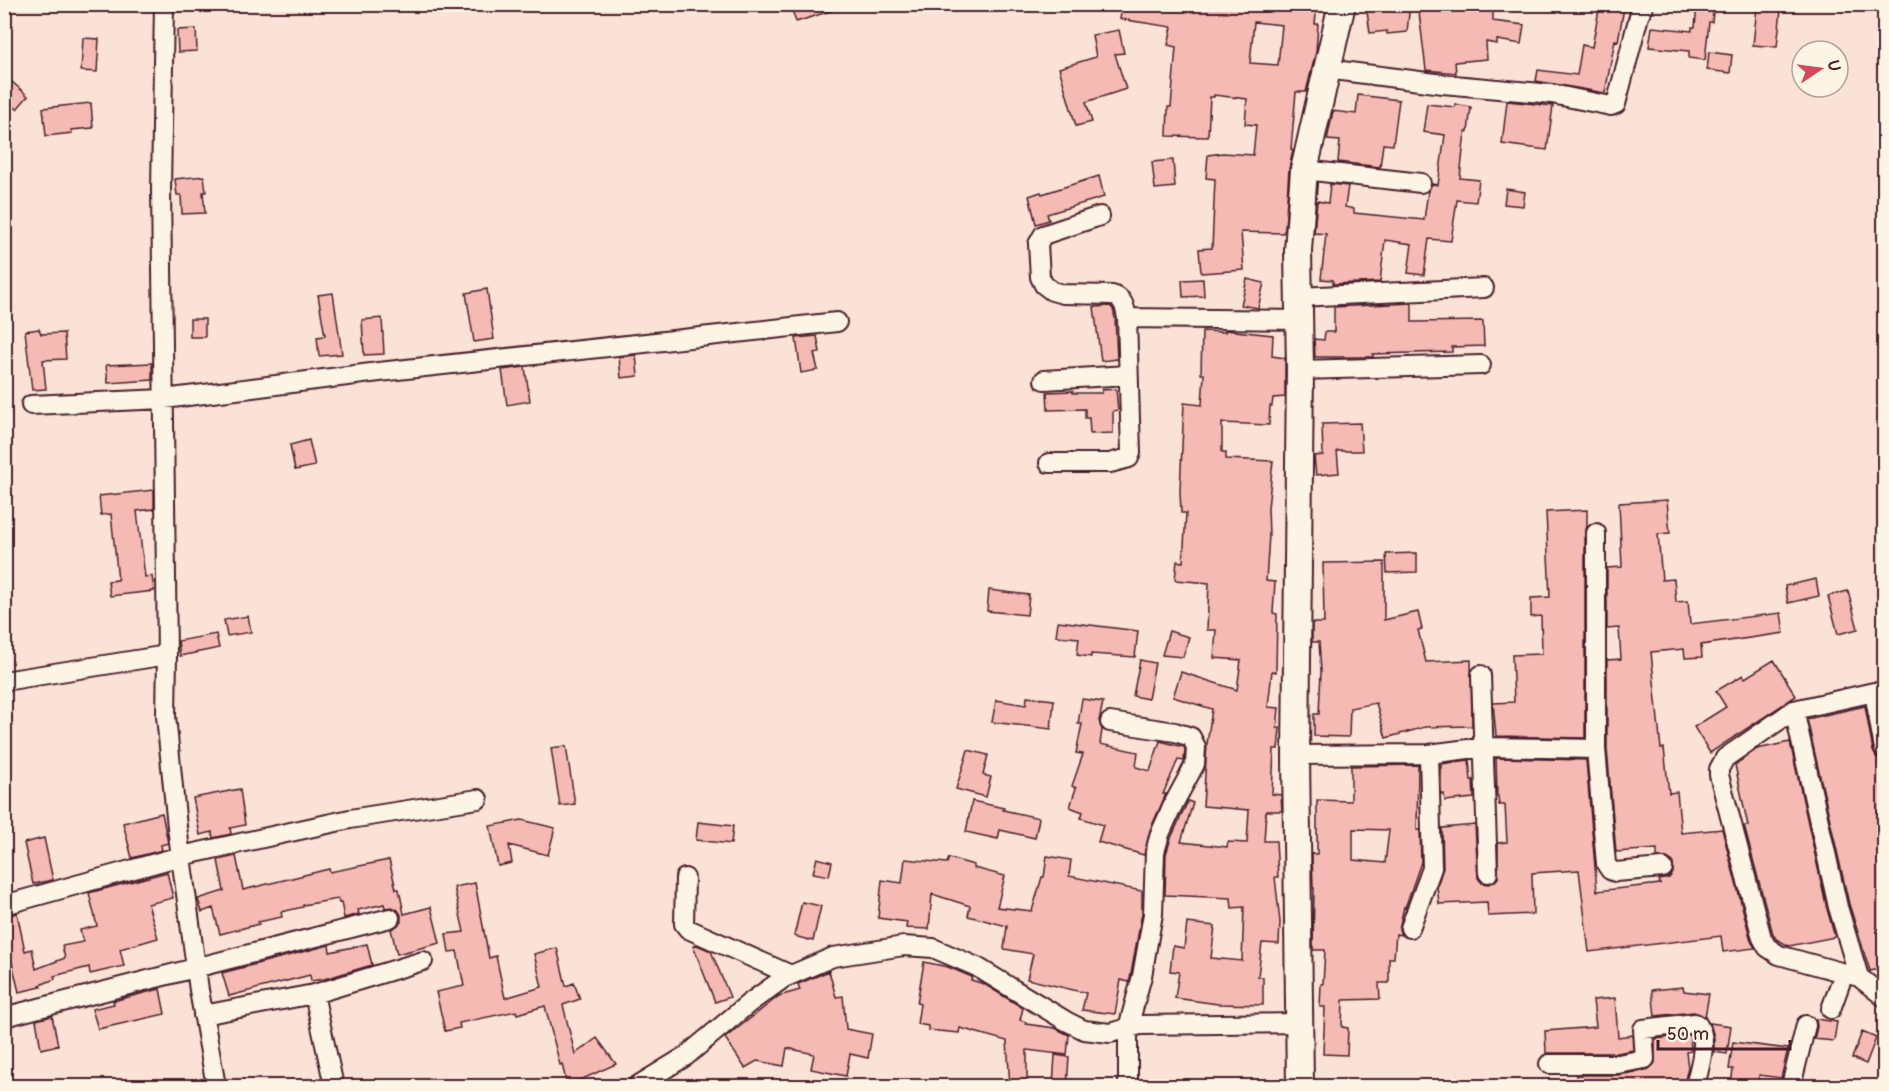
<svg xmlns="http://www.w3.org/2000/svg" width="1889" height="1091" font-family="Pangolin,sans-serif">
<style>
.building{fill:#f5bab3;stroke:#4a1f2b;stroke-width:1.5;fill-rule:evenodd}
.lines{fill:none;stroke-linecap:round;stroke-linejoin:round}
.street-casing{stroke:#4a1f2b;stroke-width:22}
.secondary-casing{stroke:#4a1f2b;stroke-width:30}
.street{stroke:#fcf5e5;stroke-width:18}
.secondary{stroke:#fcf5e5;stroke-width:26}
</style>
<rect width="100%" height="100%" fill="#fae3d6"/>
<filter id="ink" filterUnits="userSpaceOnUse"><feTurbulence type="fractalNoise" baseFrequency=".0167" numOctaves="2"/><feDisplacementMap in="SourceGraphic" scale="12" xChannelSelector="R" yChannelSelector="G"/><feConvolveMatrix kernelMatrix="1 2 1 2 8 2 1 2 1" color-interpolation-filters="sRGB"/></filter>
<g filter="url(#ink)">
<path class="building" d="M790 4H840V8L796 22Z
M1122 4H1317L1315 24H1318L1316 52 1306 92H1296L1291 149 1293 150 1289 169 1285 229 1283 233 1241 232 1244 270 1201 273 1199 249 1212 248 1215 179 1206 178 1208 155 1223 153 1253 155 1256 125 1245 124 1247 99 1214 95V97H1210L1208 137 1167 136 1168 107H1171L1176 47 1168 45 1172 27 1120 19ZM1254 22 1282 25 1278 65 1250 63Z
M1366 4H1410L1407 32 1387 34V31L1370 33Z
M1418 4 1493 6V21L1524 25 1521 44 1497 40V44L1486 42 1487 59 1455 62 1456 73 1426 70Z
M1600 4 1624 8 1618 41 1615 40 1605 93 1536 81 1538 70 1577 75 1582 45 1592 47Z
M1697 4H1714L1712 22H1709L1705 60 1689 58V51L1649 47 1652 27 1692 31V27H1695Z
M1757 7 1781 10 1777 47 1753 45Z
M196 29 197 51 178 52 177 30Z
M1119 30 1124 53 1115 54 1126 89 1086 102 1092 122 1076 126 1059 68 1096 57 1092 35Z
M83 38 99 39 97 72 81 71Z
M1709 52 1732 55 1730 73 1707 70Z
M11 81 28 96 17 109 4 98V88Z
M1358 95 1399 100 1393 145 1383 144 1380 167 1338 162 1340 141 1327 140 1333 111 1356 114Z
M1507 101 1553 106 1547 150 1502 144Z
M91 103 93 128 71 130 72 133 46 136 43 108Z
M1427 104 1455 107V104L1471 107 1468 132H1465L1460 178 1479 180 1476 202 1457 200 1451 241 1429 239 1424 275 1408 273 1412 244 1385 240 1380 282 1333 284V280L1321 279 1326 234 1314 233 1317 201 1328 203 1330 184 1348 186 1345 207 1354 209V213L1424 220 1428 191 1432 184 1438 185 1445 135 1423 132Z
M1173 160 1175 187 1155 189 1152 162Z
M204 176 206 192H203L205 213 182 214 181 195H177L175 179Z
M1099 176 1104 197 1047 214 1049 220 1036 224 1029 196 1041 192 1042 194Z
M1506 189 1525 192 1523 206 1504 204Z
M1203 279 1204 296 1183 297 1182 280Z
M1247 279 1264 283 1258 308 1241 305Z
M487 289 494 339 474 342 466 293Z
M333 293 342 354 319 356 317 337 325 336 318 295Z
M1412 303V322L1483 321 1484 346 1452 347V352L1373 354V357H1315L1314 339 1324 340 1325 332H1334V307Z
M1110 306 1113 309 1115 318 1117 359 1101 361 1094 307Z
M382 318 384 354 364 355 362 320Z
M190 319H205V337H190Z
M39 329 41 334 64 333 66 359 43 360 46 389 32 390 25 331Z
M1225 330 1273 335 1272 356 1285 358V397L1273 398 1272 406H1270L1269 425 1222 423V452H1226V459L1273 461 1268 508 1269 535 1266 581 1275 582 1273 613 1277 614 1276 672 1272 671 1268 707 1279 708 1277 728H1280L1278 749H1274L1272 794 1281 795 1282 811H1266L1264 841H1276L1278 877H1275L1280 922 1279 944 1262 943 1258 977H1263V1005L1218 1004 1175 998 1179 972 1170 971 1173 946 1184 948 1187 923 1215 926 1211 958 1242 961 1244 907 1232 908 1231 898 1165 895 1166 854 1171 838 1188 801 1193 803 1181 842 1227 847 1228 842 1247 843 1249 810 1203 806 1207 744 1212 709 1173 697 1181 672 1237 690 1241 660 1214 658 1216 630H1207L1209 583 1175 580 1177 561 1183 562 1186 513H1181L1180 491 1184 403 1202 405 1204 374H1201L1202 331 1225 332Z
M817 336 820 352 814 353 818 370 801 373 796 338Z
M636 355 638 376 621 378 619 357Z
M152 363V380L108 383 106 365Z
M525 367 530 401 507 405 502 370Z
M1116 389 1118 410 1113 411V433L1090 434 1089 418H1085V409L1048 410 1047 392 1073 391V393H1102V390Z
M1360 423 1362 451H1337L1339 473 1316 475 1314 456 1323 455 1322 424Z
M309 440 315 466 295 470 290 445Z
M154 490V509L137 511 145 577 152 576 154 591 110 596 108 581 118 580 111 514 101 515 99 496Z
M1667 500 1670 533 1658 534 1662 580 1674 579 1676 602 1688 601 1690 624 1781 613 1784 633 1701 645 1702 657 1685 658 1684 649 1651 652 1661 749 1664 748 1669 793 1677 792 1681 833 1722 829 1751 941 1755 948 1723 952 1721 936 1589 952 1579 870 1532 873 1533 914 1488 916 1487 902 1439 904 1437 886 1443 868 1442 828 1475 825 1478 878 1482 883 1488 884 1494 882 1498 878V843L1507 842 1505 805H1499L1498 796H1497L1496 758 1586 760 1597 891 1660 884 1659 880 1669 878 1673 873V862L1667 858 1657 857V849L1616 852 1607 749V660L1621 659 1619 628 1607 629V568L1622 567 1619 503Z
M1587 510V526L1585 533V738L1496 736 1493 703 1514 702 1512 655 1542 654 1541 616 1531 617V598L1550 597 1546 512Z
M1417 553V572L1387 573 1386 554Z
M1384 562V620L1418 612 1422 629 1418 630 1426 662 1471 660 1472 726 1425 727 1386 738 1376 703 1350 708 1349 737 1314 736V714H1319L1321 671 1319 642H1312V623H1324L1323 563Z
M1816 579 1819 596 1788 603 1785 586Z
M989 590 1029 595 1027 615 987 611Z
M1848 591 1858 629 1838 634 1828 596Z
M248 616 251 632 227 636 224 620Z
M1058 621 1138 631 1135 657 1091 654V657L1077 655 1079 638 1056 636Z
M1169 631 1189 637 1183 657 1162 655Z
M216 634 219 648 180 656 178 641Z
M1140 660 1155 663 1148 699 1133 696Z
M1774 660 1796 696 1710 753 1694 727 1726 707 1716 691 1743 675 1745 678Z
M1027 697 1054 700 1051 729 992 722 996 700 1026 705Z
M1082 699 1103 702 1099 721 1102 730 1100 744 1138 752 1136 767 1150 771 1160 741 1184 747 1185 749 1184 761 1178 760 1163 794H1166L1150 830 1144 855 1098 842 1103 825 1081 818 1083 812 1070 807 1076 788 1072 786 1083 754 1076 753 1082 724H1078Z
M1865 706 1873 751 1876 757 1883 760 1884 767V968L1870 971 1849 904 1807 719Z
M1790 742 1827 909 1835 937 1789 946 1776 939 1773 934 1744 826H1748L1735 765 1757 749Z
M566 746 575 804 560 806 551 748Z
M968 750 988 755 983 775 991 777 986 797 956 789Z
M1469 760 1471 780H1473L1474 798 1445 801 1444 794H1441V764Z
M1418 765 1417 830H1420L1421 862 1405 908 1404 907 1399 929 1401 935 1396 934 1394 958H1389V983H1379L1380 999 1343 1000 1342 1027 1348 1028 1347 1055 1323 1054 1325 1007H1320L1321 984H1323L1325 950H1313L1314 888H1313L1312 854H1317V800L1351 801V766ZM1353 829 1389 830 1385 863 1353 860Z
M240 789 245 825 230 828 231 834 213 838 212 832 200 835 193 798Z
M972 801 1004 808 1003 810 1039 818 1035 838 1000 830 998 839 966 832Z
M162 813 168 843 161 845 162 850 132 858 123 823Z
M522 820 555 828 548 855 509 845 512 863 498 866 490 826Z
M698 822 733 826 731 844 696 840Z
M44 838 53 880 33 884 24 843Z
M236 856 243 890 329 869 330 872 389 860 396 889H399L404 914 431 907 440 943 397 954 391 929 397 926 401 922V915L398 910 392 907 385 908 384 904 358 910 359 914 344 918 341 902 339 903 338 899 303 905V907L281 912 282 917 258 922 259 924 220 934 213 908 202 912 198 899 224 891 218 860Z
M1047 856 1071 860 1069 876 1142 891V913L1131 974 1129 982 1121 980 1115 1014 1082 1010 1086 993 1027 979 1033 954 1004 949 1007 926 968 916 970 906 932 894 929 929 906 928 907 922 878 918 882 880 902 883 905 859 947 863 949 858 974 865V868L1005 876 997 907 1032 911 1042 877H1044Z
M817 858 832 862 829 876 813 873Z
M167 872 173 898 148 904 158 938 120 949 124 966 90 974 89 967 54 976 55 979 40 985 41 987 19 992 8 946 4 947V916L17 913 25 951 32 949 36 969 65 958 62 946 83 942 80 930 97 926 89 893Z
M475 883 489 958 496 956 505 998 542 987 534 954 557 948 566 986 574 983 580 999 563 1005 575 1054 597 1038 616 1064 567 1086 562 1064 560 1065 545 1006 517 1014 516 1011 459 1023 460 1028 445 1031 436 992 464 986 457 951 449 952 446 934 464 932 454 887Z
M802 902 821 906 813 941 794 936Z
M367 944 372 965 324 979 311 981 310 975 229 996 222 973 329 945 330 952Z
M697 945 711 951 730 997 715 1002 693 946Z
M924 962 948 967 972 977 971 980 984 984 1023 1008 1020 1020 1026 1022V1024L1055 1028 1069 1035 1067 1055 1027 1050V1086H1010L1007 1041 960 1028 959 1033 928 1030V1026L917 1024 920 1004 917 1003Z
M829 971 836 997 843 996 846 1029 872 1034 868 1058 850 1054 846 1076 811 1069 814 1054 787 1048 784 1066 757 1061 745 1068 725 1038 779 996 800 990 798 984Z
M1683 987 1684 991 1709 994 1705 1017 1694 1012 1655 1016 1652 990Z
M160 989 165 1014 98 1029 92 1009 114 1004 113 1001Z
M1615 998 1618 1037 1632 1035 1633 1050 1617 1053H1546L1545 1031 1596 1027 1593 1000Z
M52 1016 58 1045 41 1049 36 1020Z
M1816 1019 1837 1022 1834 1041 1814 1039 1817 1027Z
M1710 1023 1731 1026 1727 1054 1714 1052V1037Z
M1862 1032 1876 1038 1866 1064 1852 1058Z
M1690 1035 1691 1051 1686 1052 1688 1068 1684 1083 1657 1086H1639L1638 1083 1576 1086V1075H1618L1648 1070 1655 1063V1039Z
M1733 1042 1788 1049 1781 1078 1759 1075 1757 1086 1731 1085 1733 1069H1729Z
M1055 1055 1069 1057 1067 1086H1053Z"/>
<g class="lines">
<g class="street-casing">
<path id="street" d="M164 4 161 190 167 655 166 716 177 827 199 990 216 1086
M1326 69 1443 84 1552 94 1611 106 1616 104 1639 16 1644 4
M1304 170 1421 183
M1299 297 1484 288
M1127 318 1298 320
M1300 370 1481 365
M1044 380 1128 375
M31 405 164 399 379 372 837 322
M1049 463H1110L1129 458 1131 453 1127 318C1125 308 1124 298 1112 295L1063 294 1052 291 1044 285 1040 277 1038 244 1043 235 1100 216
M1596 533V749L1606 864 1610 870 1615 872 1663 868
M1481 675 1488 873
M4 681 167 655
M1794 710 1838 907 1859 977 1884 997
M1110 722 1175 732 1191 737 1196 747 1195 764 1174 803 1160 834 1155 852 1153 914 1142 976 1128 1028V1086
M1296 755 1429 754 1484 747 1596 749
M685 878 684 924 688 929 791 975
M4 905 181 856 350 819 478 799
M1410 928 1432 868 1429 754
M1859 977 1779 955 1767 947 1762 938 1719 775V769L1725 758 1794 710 1874 692 1884 749
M314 994 334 1086
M1831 1009 1844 973
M203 1015 314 994 423 961
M4 1017 390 918
M1549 1064H1618L1645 1059 1643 1029 1695 1023 1698 1025C1709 1041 1699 1068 1695 1086
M637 1086 686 1056 748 1004 784 978 833 957 904 946 933 948 977 967 1066 1021 1084 1030 1110 1033 1140 1025 1299 1023
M1791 1086 1806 1025"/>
</g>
<g class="secondary-casing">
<path id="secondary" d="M1300 1086 1296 755 1300 370 1298 250 1304 170 1342 4"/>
</g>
<use href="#street" class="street"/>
<use href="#secondary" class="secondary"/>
</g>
</g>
<rect width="1889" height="1091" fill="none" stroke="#fcf5e5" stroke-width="24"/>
<rect x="12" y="12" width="1865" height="1067" fill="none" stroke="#4a1f2b" stroke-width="2" filter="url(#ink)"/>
<g transform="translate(1820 69) rotate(77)"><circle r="28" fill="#fcf5e5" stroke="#b59f9b" stroke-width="1.5"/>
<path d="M0-4.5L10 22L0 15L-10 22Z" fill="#d1495b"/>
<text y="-9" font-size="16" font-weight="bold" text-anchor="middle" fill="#4a1f2b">U</text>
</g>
<path d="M1658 1040v9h132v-9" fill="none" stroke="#4a1f2b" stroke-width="3"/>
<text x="1667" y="1040" font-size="18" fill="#4a1f2b" stroke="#fcf5e5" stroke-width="4.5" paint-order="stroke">50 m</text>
</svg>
